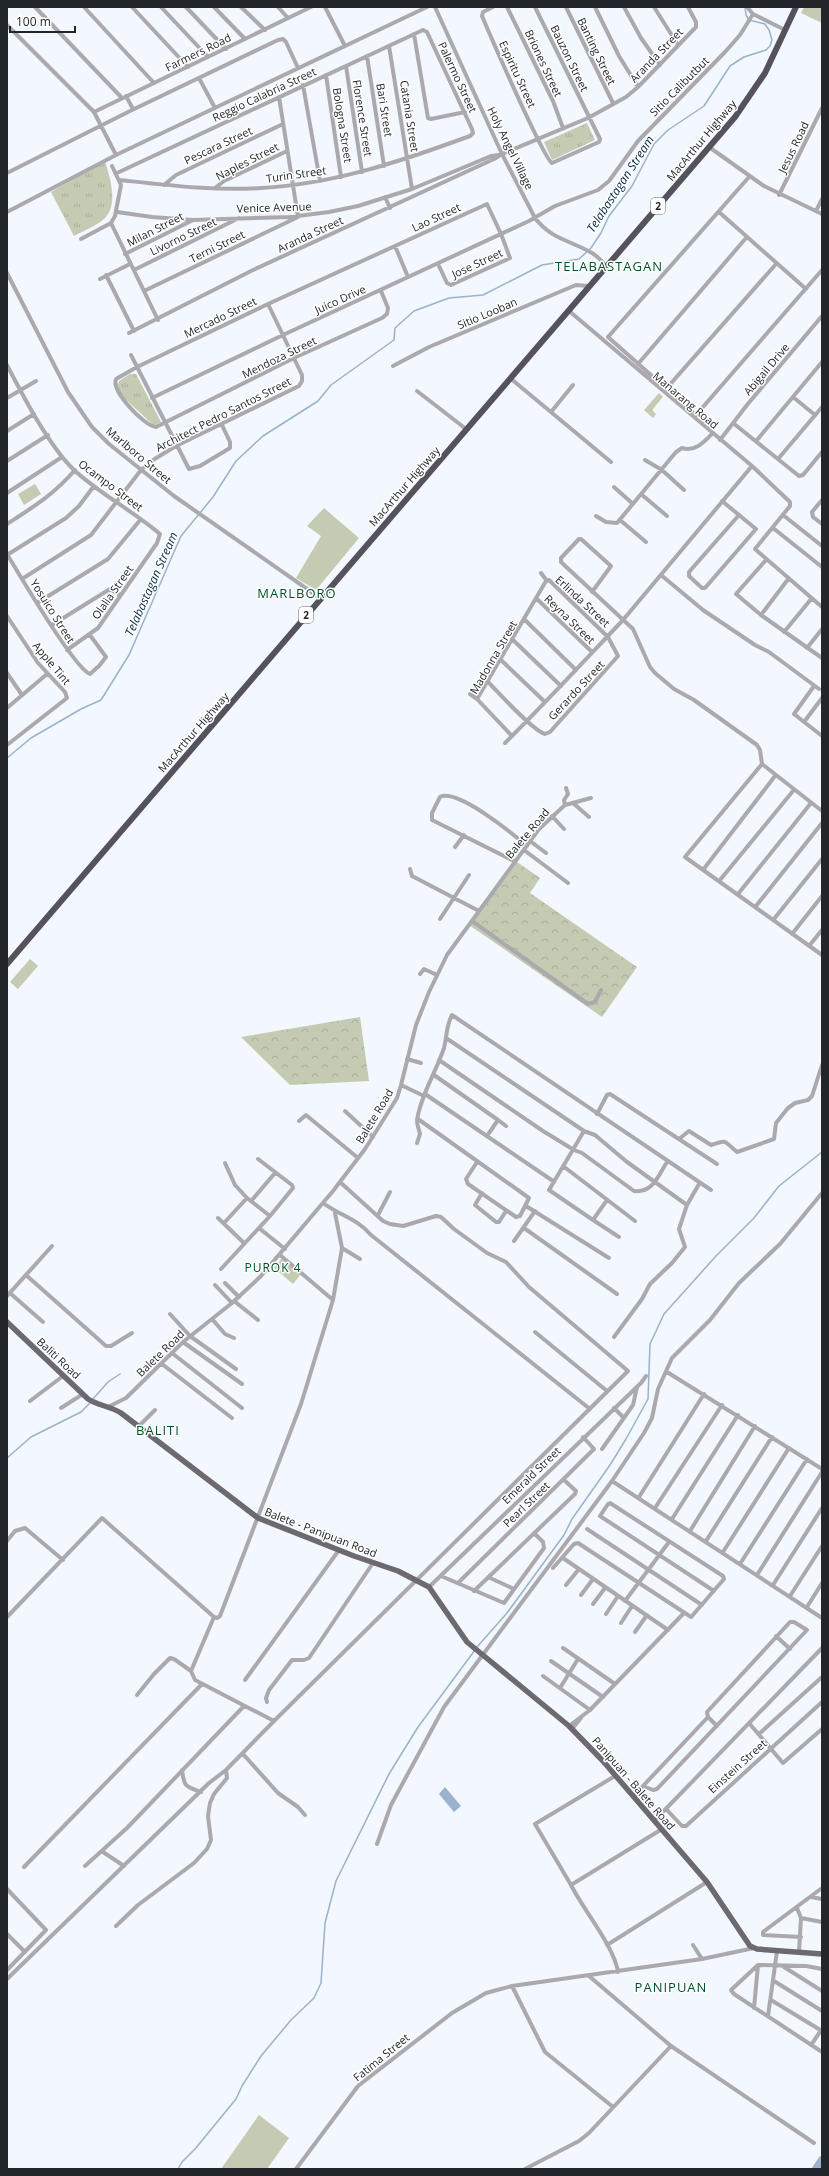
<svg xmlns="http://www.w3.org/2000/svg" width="829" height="2176" font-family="'Open Sans',sans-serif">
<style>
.grass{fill:#c4cbb2}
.forest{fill:url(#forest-crowns)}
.park{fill:url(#park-tufts)}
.water{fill:#9ab2cb}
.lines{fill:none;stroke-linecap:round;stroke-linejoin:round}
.stream{stroke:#9ab2cb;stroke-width:1.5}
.river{stroke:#9ab2cb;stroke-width:8}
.minor{stroke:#aba9ae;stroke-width:4}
.major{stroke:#6c6971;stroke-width:5.5}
.highway{stroke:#56525c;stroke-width:6}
.labels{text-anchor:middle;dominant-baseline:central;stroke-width:3;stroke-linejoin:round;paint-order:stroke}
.shield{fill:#fff;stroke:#646669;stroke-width:1}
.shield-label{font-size:10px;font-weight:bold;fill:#222529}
.street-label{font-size:11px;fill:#222529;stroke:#fff}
.water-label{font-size:12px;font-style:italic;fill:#032b4d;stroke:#fff}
.neighbourhood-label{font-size:12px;letter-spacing:1px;fill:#005127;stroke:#fff}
.quarter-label{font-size:13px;letter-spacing:1px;fill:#005127;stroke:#fff}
</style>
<defs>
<pattern id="forest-crowns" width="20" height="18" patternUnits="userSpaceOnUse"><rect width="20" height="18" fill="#c4cbb2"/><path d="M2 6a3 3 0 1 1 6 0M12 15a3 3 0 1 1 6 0" fill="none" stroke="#a8ae99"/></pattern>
<pattern id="park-tufts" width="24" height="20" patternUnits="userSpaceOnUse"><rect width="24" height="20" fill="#c4cbb2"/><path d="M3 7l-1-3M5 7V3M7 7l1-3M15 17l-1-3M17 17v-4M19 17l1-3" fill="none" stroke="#a8ae99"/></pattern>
</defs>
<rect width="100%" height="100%" fill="#f3f7fe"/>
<path class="grass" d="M804 7H822V23L801 13Z
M35 484 41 494 24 505 18 494Z
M324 508 359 538 316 590 296 578 321 536 307 526Z
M30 959 38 966 18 989 10 982Z
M282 1258 301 1274 293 1284 274 1268Z
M259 2115 289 2138 267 2169H221Z"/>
<path class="forest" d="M659 393 663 397 652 410 656 414 653 418 644 410Z
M514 860 540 878 530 893 637 967 602 1017 469 925Z
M360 1017 369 1081 290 1085 241 1037Z"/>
<path class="park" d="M587 123 595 140 552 160 544 142Z
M105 161C110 178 119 205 104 219 96 226 83 231 74 236L51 192Z
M130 374H136L161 422 155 425 152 424 121 395 118 385 119 381Z"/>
<path class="water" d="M445 1787 461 1806 454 1812 439 1794Z"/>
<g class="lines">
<path class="stream" d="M7 758 31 738 81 709 101 700 129 655 181 536 213 497 236 461 263 436 318 401 331 385 394 340 395 328 414 311 449 298 483 295 542 265 579 259 591 248 601 233 609 216 632 186 654 144 668 130 704 106 730 66 744 57 766 50 770 46 772 40 769 30 765 24 749 20 746 15 745 7
M92 1400 108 1382 120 1374
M7 1458 31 1437 81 1412 90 1403
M477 1647 507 1613 564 1535 572 1519 610 1465 626 1439 648 1399 650 1344 664 1314 716 1256 754 1218 779 1186 822 1152
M178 2169 182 2162 195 2149 236 2099 242 2086 261 2056 291 2020 314 1998 321 1983 325 1923 336 1881 389 1774 418 1727 475 1650"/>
<path class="river" d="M816 2169 822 2160"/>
<path class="minor" d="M35 7 122 98
M84 7 154 83
M132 7 188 67
M161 7 208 57
M186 7 226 49
M214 7 245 39
M241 7 265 30
M278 7 288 18
M325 7 345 46
M435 7 502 154 535 218C552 240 570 240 592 253 597 256 602 261 606 266
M493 7 483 12 482 16C490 35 544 159 552 163L599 142 600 139 535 7
M507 7 553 101 563 128
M566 7 613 103
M595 7 619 56 638 87
M624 7 641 38 660 65
M654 7 678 45
M747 7 753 14 785 30
M7 25 94 112 116 155
M414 34 428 118 431 119 465 112
M389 46 412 189
M367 56 384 166
M346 66 362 172
M326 75 341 177
M199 78 215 108
M303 85 320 181
M126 96 133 109
M94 112 311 7
M709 147 764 186 822 214
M7 173 130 111 278 40 283 39 286 42 298 68
M117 173 423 30 427 32 472 129 473 133 470 136C402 161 334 184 261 188 214 191 166 185 119 180
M749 177 608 337 696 415 822 270
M164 185 176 175 283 124
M215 188 224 181 287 151
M779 195 822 108
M385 197 390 208
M816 211 822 199
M7 212 116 155 427 7
M117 212 152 217 193 220 290 217 329 212 358 206 412 189 491 156 499 155
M719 212 806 289
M111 223 158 320
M81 239 111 223 115 216 121 185 112 166
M395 246 408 277
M125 254 193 220
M134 270 239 218
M7 273 68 392 92 427 109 444 174 496 320 598
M106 275 134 331
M100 279 130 264
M144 291 298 217 279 97
M381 291 388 308 387 314 382 318 294 358 156 427C144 426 111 391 116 379L137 367 268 304 487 204 501 234 510 258 451 285 447 283 438 264
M568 310 752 466 790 502V506L755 549 822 607
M129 333 253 270 494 159 502 154 588 118 626 97 638 87 696 27V22L688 7
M131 355 189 469 200 466 230 448V442L222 425
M638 364 746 238
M7 365C23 396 49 446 74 470 100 494 133 511 160 534L157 543 98 628 67 650
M393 366 429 347 576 285 589 286
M510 378 611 462
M666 389 776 264
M417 391 466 429
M793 397 815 415
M7 398 36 381
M152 398 283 335 529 221 555 206 598 190 609 181 638 141 725 52 740 35 753 14
M551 412 573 385
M733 423 799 476 803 475 822 452
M7 431 34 414
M720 440 747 405 822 316
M757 440 822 362
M778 459 822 407
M645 460 662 470 684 490
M7 461 48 435
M614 487 633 504
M7 493 62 457
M641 494 667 516
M822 500 812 512 813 517 822 524
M722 501 756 529 705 588H702L689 576V572L739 515
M783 515 822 546
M596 516 606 522 617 523 676 452 682 448C695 452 703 443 712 434
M620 520 646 542
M7 524C35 506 53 495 75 470
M773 528 822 567
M7 554C19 574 74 668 90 674L99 666 106 657 90 635
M7 555 66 518 79 506 94 486
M766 560 736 594 761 615 822 658
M541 573 547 581
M661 575 703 610 755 645 769 652 819 689
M22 579 91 535 141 470 153 460 176 446 299 386 302 381V375L268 304
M592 592 611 566 581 539H579L561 558V562L633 629 650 667 655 673 674 689 694 700 757 745 760 750 762 764 685 857 822 955
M537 599 592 652
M37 603 108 559 141 519
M761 615 789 578
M7 616 38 663 65 692 67 698 7 745
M525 620 576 670
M52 625 110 589 120 595
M784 632 812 598
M513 640 561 686
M807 648 822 629
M501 660 545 702
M7 673 22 695
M488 682C499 693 533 731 545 734L550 732 618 656 608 637 549 580 546 581 477 699 512 736C550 698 586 659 623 620L752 466
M814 686 794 714 822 736
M470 694 477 699
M7 708 47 674
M804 722 822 698
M505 743 512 736
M762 764 822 811
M573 803 589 817
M565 805 564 800 568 794 566 788
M552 816 564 829
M530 841 546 853
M455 847 464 835
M524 850 568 883
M514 861 432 820V813L440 797C457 788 513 834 527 846
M410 869 412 876 479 911
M703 870 775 776
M720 880 793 791
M738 894 811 803
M756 906 822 823
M440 919 469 875
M774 919 822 859
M472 921 588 1004 595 1002 601 990
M792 934 822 896
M809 946 822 930
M420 974 424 969 437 975
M446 1038 584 1131 549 1190 593 1220 607 1200
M407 1059 421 1063
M439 1060 543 1131 574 1150 582 1153 634 1191C653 1193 658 1176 667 1162
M434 1075 498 1120 487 1136
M401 1085 424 1096
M425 1094 553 1181
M345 1111 373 1137
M597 1114 607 1095 610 1094 717 1164
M418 1119 529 1198 520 1216 516 1217 468 1184 466 1179 477 1162
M498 1120 506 1126
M299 1121 306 1115 358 1158
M584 1131 595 1135 627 1162 687 1205 679 1229 685 1247 672 1263 650 1284 642 1299 614 1337
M679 1139 689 1131 711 1145C729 1139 723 1141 737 1152L774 1139 776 1123 788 1108 795 1103 808 1100 812 1096 822 1065
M417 1143 420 1134C419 1129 417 1126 417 1120 421 1095 436 1072 444 1048 447 1036 446 1026 452 1015L711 1190
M225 1163 235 1185 247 1198
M563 1166 635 1221
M482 1193 475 1205 496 1222H499L506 1211
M252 1200 275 1173
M323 1203C339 1215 358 1219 371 1235L590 1409
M687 1205 699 1184
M526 1206 609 1258
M378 1215 390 1192
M218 1218 244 1243
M593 1220 619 1237
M224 1223 247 1198 270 1216
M259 1228 285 1249
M524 1228 617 1294
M514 1241 535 1211
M342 1248 360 1259
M280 1255 333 1300
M221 1269 270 1216 293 1188 292 1185 258 1159
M26 1275 106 1346H111L132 1333
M225 1283 239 1297
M215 1285 232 1303
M10 1293 43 1322
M7 1296 52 1246
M234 1301 258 1320
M170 1314 190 1336 236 1369
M212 1319 225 1334 234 1338
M535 1332 607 1391
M183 1342 242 1384
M172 1353 242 1408
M162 1364 232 1418
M667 1372 822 1469
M30 1401 63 1376
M110 1406 126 1398 183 1342 232 1303 261 1276 333 1191 365 1149 397 1098 401 1085 416 1025 429 992 447 955 539 829 565 805 591 798
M61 1408 83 1394
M614 1408 624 1418
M139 1426 155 1410
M602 1449 633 1405 637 1387
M612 1481 822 1618
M639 1497 704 1394
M655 1508 722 1405
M672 1519 738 1415
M587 1529 702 1605
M690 1531 755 1426
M7 1541 15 1531 25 1528 63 1560
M706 1541 772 1437
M723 1552 789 1448
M563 1558 668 1630
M740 1564 807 1459
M553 1568 574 1544 578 1543 691 1617 692 1616 724 1579 723 1576 610 1503 608 1504 600 1516 714 1591
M757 1575 822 1472
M441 1576 504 1603 544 1548 543 1542 534 1533
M488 1577 514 1589
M458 1583 594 1449 583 1437
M566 1585 579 1569
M773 1585 822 1508
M429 1587 641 1383 646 1376
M474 1591 575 1494 576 1491 564 1480
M581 1595 593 1579
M790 1596 822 1546
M625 1601 669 1542
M593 1604 605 1588
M807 1607 822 1583
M606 1614 618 1596
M7 1617 102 1518 214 1617 217 1618 220 1616 301 1404 333 1300 342 1248 335 1213
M214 1617 191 1671 195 1680 274 1721 628 1371 529 1287 506 1262 487 1253 454 1229 441 1217 436 1216 403 1226 390 1224 383 1221 340 1182
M621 1623 632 1606
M635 1632 647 1615
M776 1636 790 1649
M563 1648 615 1684
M551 1661 603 1697
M543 1676 590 1710
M245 1680 339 1550
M560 1688 578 1659
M137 1695 154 1674 170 1658 174 1659 191 1671
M267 1702 266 1698 269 1690 292 1660H304L309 1658 373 1563
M708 1717 717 1726
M749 1723 783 1763 822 1729
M569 1726 590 1710 684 1613
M572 1729 581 1718
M759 1734 822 1677
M243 1754 278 1793 298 1807 305 1815
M182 1770C184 1787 186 1787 201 1792
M615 1776 535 1824 571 1885 662 1829
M634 1796 643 1786 708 1717 707 1712 790 1622H794L807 1630 657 1789 653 1790 643 1786
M666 1809 682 1826H686L822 1702
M655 1820 822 1648
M377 1844 391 1805 444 1707 612 1481 644 1433 652 1418 658 1389 672 1358 710 1320 739 1283 780 1244 822 1193
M103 1852 124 1866
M85 1866 127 1828 244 1706
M24 1867 202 1684
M571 1885C584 1911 614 1946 618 1972
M7 1889 46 1930 7 1970
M811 1897 822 1899
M797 1908 801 1918 822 1922
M116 1926 138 1905 194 1863 207 1849 211 1840 208 1816 210 1803 214 1794 227 1778 226 1770 274 1721
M7 1934 25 1952
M801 1937 763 1935V1932L822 1888
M607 1945 707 1882
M693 1945 702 1959
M799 1952 801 1918
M784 1967 822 1991
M822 1969 806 1966 758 1965 731 1990 734 1994 822 2052
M589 1976 671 2046 814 2143
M7 1979 209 1783 226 1770
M774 1981 822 2011
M512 1986 545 2052 613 2107
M771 2000 822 2031
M754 2008 758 1965
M768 2016 777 1951
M811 2045 822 2029
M296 2169 358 2086 452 2013 486 1993 512 1986 702 1959 754 1948
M525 2169 579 2141 589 2133 671 2046"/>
<path class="major" d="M7 1322 88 1399C99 1406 110 1406 121 1413L258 1518 354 1556 398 1571 429 1587 467 1642 569 1726 603 1761 707 1882 750 1946 757 1949 822 1954"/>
<path class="highway" d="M7 964 735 117 765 73 796 7"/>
</g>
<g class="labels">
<g class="shield">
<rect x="651" y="198" width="14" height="16" rx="3"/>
<rect x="299" y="607" width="14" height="16" rx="3"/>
</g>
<g class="shield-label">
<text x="658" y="206">2</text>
<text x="306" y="615">2</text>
</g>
<g class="street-label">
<text transform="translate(597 51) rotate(64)">Banting Street</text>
<text transform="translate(198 52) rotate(-26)">Farmers Road</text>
<text transform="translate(656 55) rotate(-46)">Aranda Street</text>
<text transform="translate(570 58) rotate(64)">Bauzon Street</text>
<text transform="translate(544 63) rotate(65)">Briones Street</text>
<text transform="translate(518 74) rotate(65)">Espiritu Street</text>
<text transform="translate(458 77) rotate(65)">Palermo Street</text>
<text transform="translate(679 86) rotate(-45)">Sitio Calibutbut</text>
<text transform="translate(264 94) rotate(-25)">Reggio Calabria Street</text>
<text transform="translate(385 110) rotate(81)">Bari Street</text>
<text transform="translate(410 116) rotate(81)">Catania Street</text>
<text transform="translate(363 118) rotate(81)">Florence Street</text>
<text transform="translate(343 125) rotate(81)">Bologna Street</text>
<text transform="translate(701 140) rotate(-50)">MacArthur Highway</text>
<text transform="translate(218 145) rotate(-25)">Pescara Street</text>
<text transform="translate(793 147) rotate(-64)">Jesus Road</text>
<text transform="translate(511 148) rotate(64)">Holy Angel Village</text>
<text transform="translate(247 161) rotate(-27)">Naples Street</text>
<text transform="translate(296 174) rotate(-8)">Turin Street</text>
<text transform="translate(274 207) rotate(-2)">Venice Avenue</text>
<text transform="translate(436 217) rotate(-25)">Lao Street</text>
<text transform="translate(155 229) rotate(-27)">Milan Street</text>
<text transform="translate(310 234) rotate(-25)">Aranda Street</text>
<text transform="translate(183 236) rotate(-26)">Livorno Street</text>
<text transform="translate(217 246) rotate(-26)">Terni Street</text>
<text transform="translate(477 263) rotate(-25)">Jose Street</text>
<text transform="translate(340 299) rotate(-24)">Juico Drive</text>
<text transform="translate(487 313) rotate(-23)">Sitio Looban</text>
<text transform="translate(220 317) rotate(-26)">Mercado Street</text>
<text transform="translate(279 357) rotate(-26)">Mendoza Street</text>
<text transform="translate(766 369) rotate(-50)">Abigail Drive</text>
<text transform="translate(686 400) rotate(40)">Manarang Road</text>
<text transform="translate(223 414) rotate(-27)">Architect Pedro Santos Street</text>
<text transform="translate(139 455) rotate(40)">Marlboro Street</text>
<text transform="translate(111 485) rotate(37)">Ocampo Street</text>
<text transform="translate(404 486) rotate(-49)">MacArthur Highway</text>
<text transform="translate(112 592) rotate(-55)">Olalia Street</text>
<text transform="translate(583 601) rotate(43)">Erlinda Street</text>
<text transform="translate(53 611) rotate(58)">Yosuico Street</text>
<text transform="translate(570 619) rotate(44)">Reyna Street</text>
<text transform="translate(493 657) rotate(-60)">Madonna Street</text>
<text transform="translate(52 663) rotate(50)">Apple Tint</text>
<text transform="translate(576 690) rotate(-47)">Gerardo Street</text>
<text transform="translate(193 732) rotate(-49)">MacArthur Highway</text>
<text transform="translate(527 833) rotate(-50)">Balete Road</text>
<text transform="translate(374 1116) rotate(-59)">Balete Road</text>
<text transform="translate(160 1353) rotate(-44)">Balete Road</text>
<text transform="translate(59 1358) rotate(43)">Baliti Road</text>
<text transform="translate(531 1475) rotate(-44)">Emerald Street</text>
<text transform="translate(526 1504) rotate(-44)">Pearl Street</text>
<text transform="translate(321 1532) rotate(21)">Balete - Panipuan Road</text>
<text transform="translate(737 1766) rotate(-42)">Einstein Street</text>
<text transform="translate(634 1783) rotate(49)">Panipuan - Balete Road</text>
<text transform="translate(381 2057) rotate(-39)">Fatima Street</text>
</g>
<g class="water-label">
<text transform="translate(620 184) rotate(-57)">Telabastagan Stream</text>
<text transform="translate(151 584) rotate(-66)">Telabastagan Stream</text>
</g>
<g class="neighbourhood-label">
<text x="273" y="1267">PUROK 4</text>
</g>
<g class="quarter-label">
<text x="609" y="266">TELABASTAGAN</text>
<text x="297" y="593">MARLBORO</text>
<text x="158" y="1430">BALITI</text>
<text x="671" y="1987">PANIPUAN</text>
</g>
</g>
<rect width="829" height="2176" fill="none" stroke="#222529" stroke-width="16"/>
<path d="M10 26v6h65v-6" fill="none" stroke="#222529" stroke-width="2"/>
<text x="16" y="26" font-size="12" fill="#222529" stroke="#ffffff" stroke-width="3" paint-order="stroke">100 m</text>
</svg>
